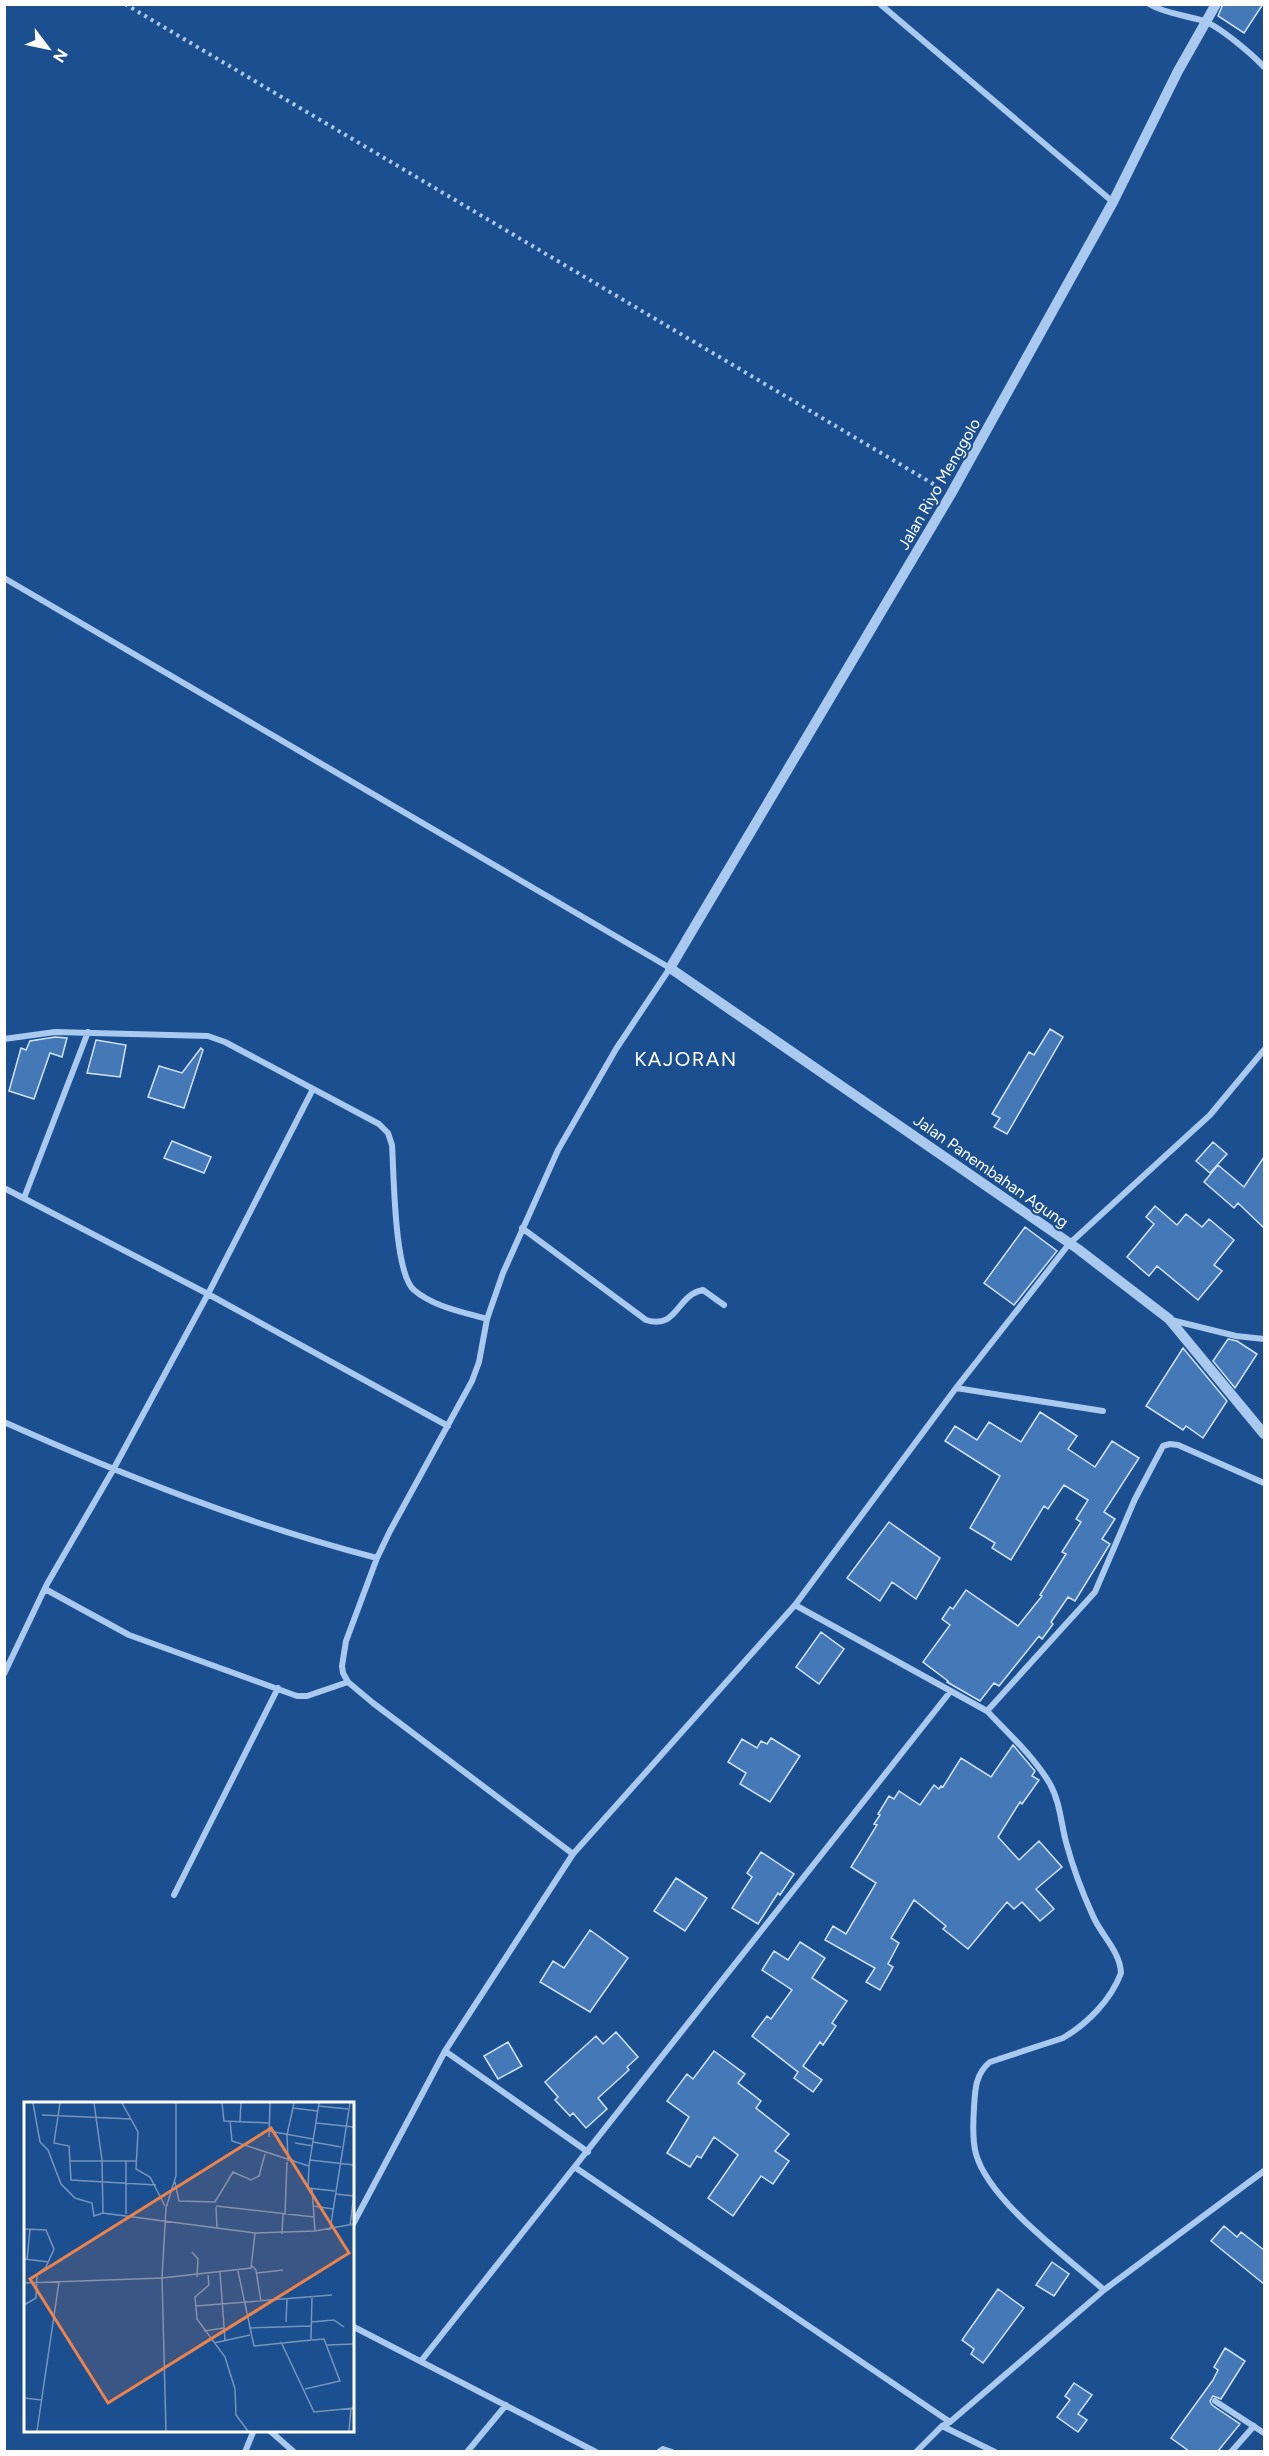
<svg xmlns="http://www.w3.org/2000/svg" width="1269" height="2456" font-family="Figtree,sans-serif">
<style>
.building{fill:#4478b7;stroke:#cfe3fa;stroke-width:1.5}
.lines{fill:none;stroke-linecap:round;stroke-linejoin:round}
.path{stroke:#a9c9ee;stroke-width:4;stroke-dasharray:3 4.5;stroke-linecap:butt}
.minor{stroke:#a9c9ee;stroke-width:6}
.tertiary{stroke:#a9c9ee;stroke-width:10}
.labels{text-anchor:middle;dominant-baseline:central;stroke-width:4.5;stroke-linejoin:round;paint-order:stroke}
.street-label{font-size:16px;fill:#fff;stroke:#1b4f8f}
.quarter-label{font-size:20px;letter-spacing:1.5px;fill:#fff;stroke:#1b4f8f}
.inset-road{fill:none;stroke:#7695bc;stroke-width:1.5}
.view{fill:#ee8249;fill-opacity:0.15;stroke:#ee8249;stroke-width:3}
.inset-edge{fill:none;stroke:#fff;stroke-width:3}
</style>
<rect width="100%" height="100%" fill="#1b4f8f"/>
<path class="building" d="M1223 4H1263L1244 33 1218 16Z
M1050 1029 1063 1037 1007 1134 994 1127 1000 1118 992 1114 1029 1052 1034 1055Z
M55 1037 67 1038 62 1057 50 1053 34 1099 9 1091 21 1048 26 1050 30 1041Z
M96 1040 126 1045 120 1077 87 1073Z
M201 1048 203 1050 184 1108 148 1097 159 1066 182 1073Z
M172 1141 211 1157 204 1173 164 1158Z
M1213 1142 1227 1154 1210 1173 1196 1161Z
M1264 1157V1228L1238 1203 1234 1208 1204 1182 1218 1165 1244 1187Z
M1155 1206 1177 1225 1186 1214 1202 1227 1209 1219 1234 1240 1214 1265 1222 1271 1198 1300 1157 1266 1149 1276 1127 1257 1154 1224 1146 1217Z
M1025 1227 1057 1251 1014 1305 984 1283Z
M1228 1339 1237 1341 1257 1354 1235 1388 1213 1361Z
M1183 1348 1227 1401 1203 1438 1186 1426 1183 1430 1146 1406Z
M1040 1412 1077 1436 1068 1449 1095 1467 1112 1441 1139 1458 1104 1512 1115 1519 1102 1539 1110 1544 1075 1601 1068 1597 1051 1622 1053 1624 1042 1639 1039 1636 999 1686 994 1683 980 1701 947 1682 948 1681 923 1662 950 1625 942 1619 950 1607 953 1609 966 1590 1018 1626 1042 1596 1040 1595 1066 1554 1062 1552 1081 1522 1076 1519 1088 1500 1064 1485 1048 1509 1044 1506 1011 1560 992 1548 995 1543 970 1528 1000 1476 945 1441 955 1426 977 1440 989 1422 1021 1442Z
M889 1522 940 1558 916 1599 892 1582 880 1601 847 1578Z
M821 1632 844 1649 819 1684 796 1667Z
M771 1738 800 1756 770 1802 740 1784 746 1773 728 1762 742 1739 757 1748 761 1741 767 1744Z
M1013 1745 1035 1771 1032 1776 1039 1780 1022 1804 1020 1802 998 1837 1019 1860 1039 1841 1062 1867 1036 1889 1054 1909 1040 1921 1022 1902 1014 1909 1007 1902 968 1949 943 1929 946 1926 914 1900 891 1938 899 1943 888 1964 893 1967 880 1990 866 1982 875 1968 825 1940 833 1926 846 1934 876 1883 851 1867 877 1825 874 1824 880 1815 878 1814 889 1796 894 1799 899 1791 920 1805 934 1785 939 1789 941 1786 943 1787 961 1758 991 1777Z
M761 1852 794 1874 780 1895 778 1893 758 1924 732 1908 752 1877 747 1873Z
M676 1878 707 1898 685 1931 654 1911Z
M590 1930 628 1958 590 2012 540 1982 553 1961 564 1968Z
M800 1942 825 1958 812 1978 847 2001 832 2023 836 2026 823 2045 820 2042 803 2066 822 2080 813 2092 794 2078 798 2072 752 2036 767 2016 771 2019 792 1990 762 1970 774 1951 788 1960Z
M616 2032 638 2057 627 2067 629 2070 598 2098 607 2109 586 2128 573 2113 570 2116 555 2100 558 2097 545 2082 596 2036 603 2044Z
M508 2042 522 2066 498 2079 484 2056Z
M714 2051 745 2074 738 2083 761 2101 756 2108 789 2134 775 2151 789 2161 773 2184 761 2176 733 2216 708 2198 738 2155 714 2137 701 2158 697 2156 690 2167 667 2153 689 2117 667 2101 687 2074 693 2079Z
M1224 2226 1237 2237 1241 2232 1264 2250V2284L1211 2241Z
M1052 2262 1069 2274 1054 2296 1036 2285Z
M998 2289 1024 2308 983 2363 971 2354 974 2349 962 2340Z
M1225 2348 1245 2361 1221 2399 1213 2396 1210 2401 1212 2405 1240 2424 1218 2451H1189L1171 2438 1213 2380 1218 2370 1214 2367Z
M1074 2383 1092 2395 1078 2414 1087 2420 1078 2432 1057 2417 1070 2400 1065 2396Z"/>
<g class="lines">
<path class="path" d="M125 4 940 488"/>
<path class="minor" d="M880 4 1113 202
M1149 4C1166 14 1185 15 1204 21 1220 27 1252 54 1264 67
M4 578 670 968 616 1049 558 1150 503 1273 487 1319 479 1362 472 1381 390 1531 377 1558 346 1641 342 1666 343 1673 348 1682 373 1703 573 1854
M4 1039 55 1032 208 1036 225 1042 379 1124 388 1133 392 1145C394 1174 394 1273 414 1290 434 1307 463 1312 487 1319
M4 1188 208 1294 448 1426
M24 1198 88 1032
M522 1228 646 1320C678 1330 676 1295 703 1290L724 1305
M1171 1320 1236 1336 1264 1339
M956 1388 1103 1411
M4 1422C125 1476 249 1525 377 1558
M45 1589 129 1635 297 1696H307L348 1682
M795 1605 987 1711
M4 1674 47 1584 113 1470 208 1294 313 1089
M174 1895 278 1688
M445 2051 588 2152
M576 2168 950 2422
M352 2226 445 2051 573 1854 795 1605 956 1388 1069 1244 1210 1115 1264 1050
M1104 2290C1068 2258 989 2201 976 2154 972 2140 973 2123 974 2108 975 2091 975 2074 990 2062L1063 2038C1087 2024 1111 2000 1121 1973 1120 1951 1101 1935 1093 1916 1082 1892 1073 1868 1066 1842 1061 1823 1060 1802 1050 1784 1034 1757 1009 1734 987 1711L1095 1592 1135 1499 1163 1446 1170 1444 1178 1445 1264 1483
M352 2326 596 2452
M421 2361 950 1692
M1215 2401 1264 2433
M942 2426 995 2452
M269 2430 294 2452
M245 2452 254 2430
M467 2452 506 2405
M659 2452 663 2449 672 2452
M916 2452 942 2426 950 2422 1104 2290 1264 2171
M1231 2452 1254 2426"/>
<path class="tertiary" d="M1216 4 1178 71 1113 202 951 494 670 968 1078 1249 1169 1319 1264 1434"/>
</g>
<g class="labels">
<g class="street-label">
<text transform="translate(939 484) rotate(-60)">Jalan Riyo Menggolo</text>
<text transform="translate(991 1171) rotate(35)">Jalan Panembahan Agung</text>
</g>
<g class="quarter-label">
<text x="686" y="1059">KAJORAN</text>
</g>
</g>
<g transform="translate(24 2102)">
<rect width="330" height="330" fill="#1b4f8f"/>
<path class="inset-road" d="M9 1 16 40 24 48 37 82 51 96 68 101 70 114 79 111M36 1 30 41 45 44 47 78 132 83M70 1 78 58 79 111 231 131 291 129 330 122M98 1 114 30 112 67 126 75 141 104M198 1 200 19 246 21M294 4 324 7M269 6 293 9M18 13 107 17M206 19 208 39 285 64 284 86 311 89M216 19 217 1M292 21 330 25M245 29 289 37M245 35 246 1M289 40 317 45M271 41 289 44M286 58 330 63M46 59H113M102 59V112M264 59 263 33 270 1M285 64 295 1M151 80 155 99 191 100 209 70 227 78 235 74 241 52M288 87 291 129M311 92 330 94M192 104 290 115M289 104 309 107M192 105 193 125M261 112 263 60M326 124 330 91M0 127 22 128 30 147 22 165 13 172 12 196 0 203M306 128 326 1M258 132 259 112M168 150 174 157 173 175M0 157 25 160M3 158 6 127M228 164 232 168 237 200M214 169 230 244 287 238 288 194M196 170 201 238M233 171 259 168M184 173 185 183 171 195 173 217 201 255 211 287 212 313 224 329M0 181 138 176 142 106 152 74V1M172 204 308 193M262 220 263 197M287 220 310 218 320 225M225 226 287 224M180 229 200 226M257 240 290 310 330 306M190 241 226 233M303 243 330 242M281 287 316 279 300 237 288 238M0 296 18 298M13 329 35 180M142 329 138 176 227 166 231 131M325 329 327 306"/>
<path class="view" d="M247 26 325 151 84 301 6 177Z"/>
<rect width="330" height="330" class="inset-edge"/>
</g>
<rect width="1269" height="2456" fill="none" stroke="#ffffff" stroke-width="12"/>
<g transform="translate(48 48) rotate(122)" stroke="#1b4f8f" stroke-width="4.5" paint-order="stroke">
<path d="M0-4.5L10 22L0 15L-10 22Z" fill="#ffffff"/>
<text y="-9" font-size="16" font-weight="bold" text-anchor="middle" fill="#ffffff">N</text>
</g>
</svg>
